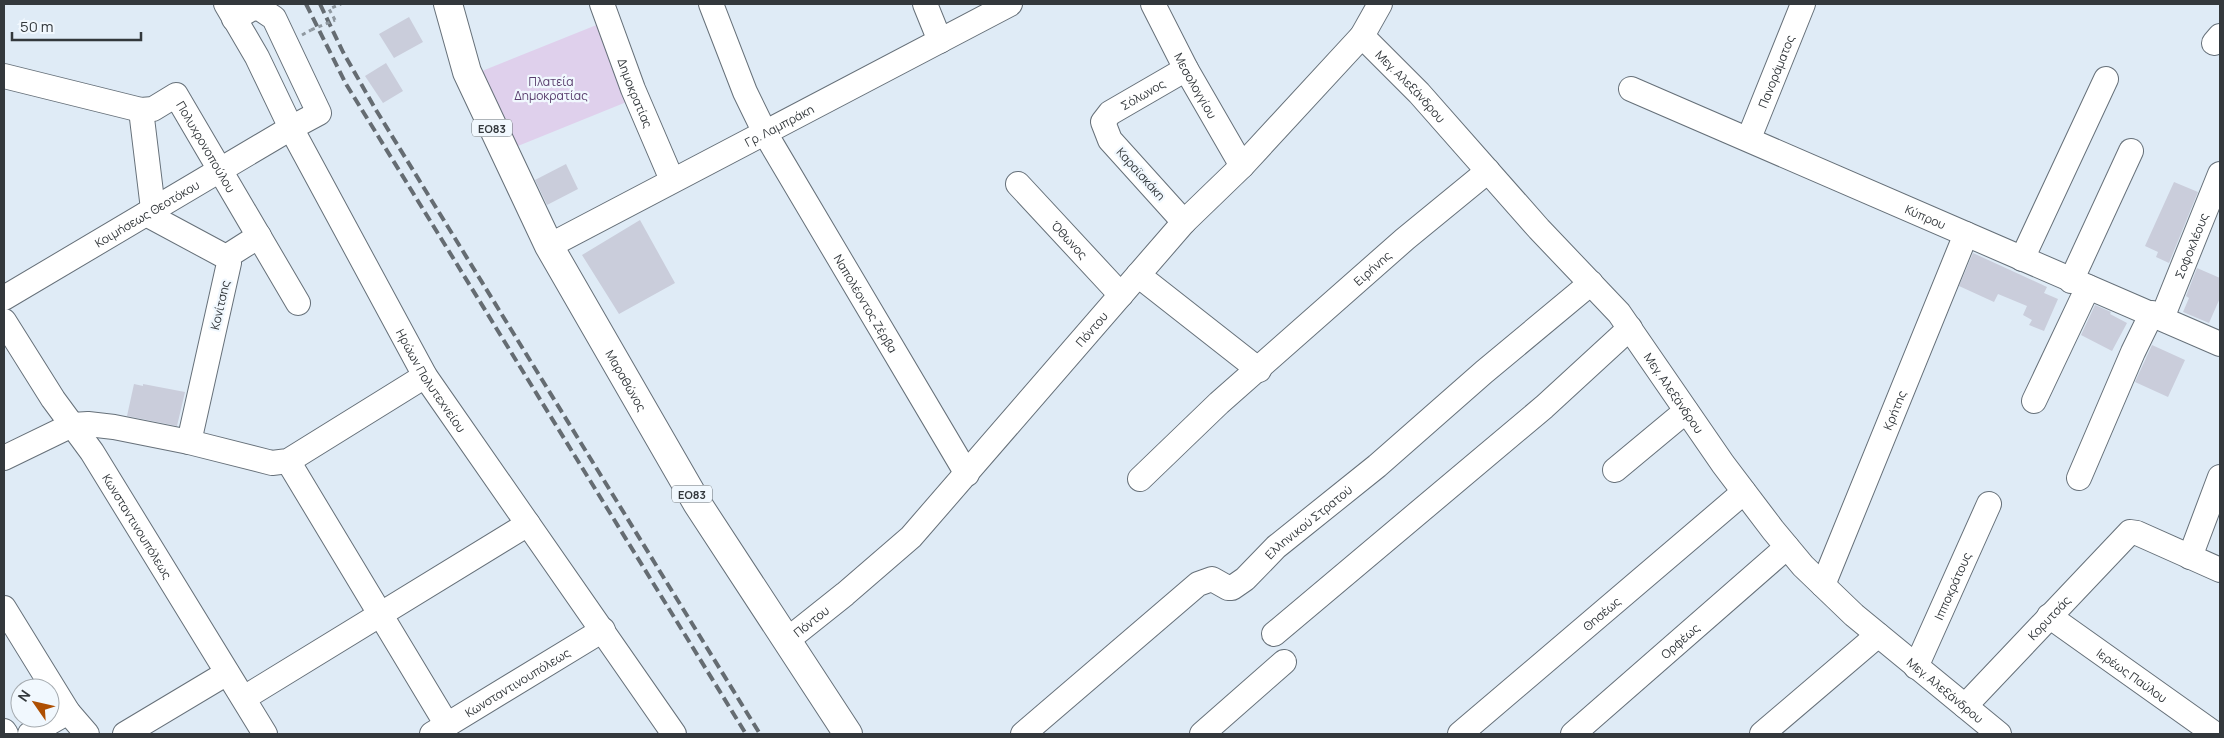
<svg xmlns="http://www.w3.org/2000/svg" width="2224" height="738" font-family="Manrope,sans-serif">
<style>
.green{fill:#dfd0ec}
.building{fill:#cacddb}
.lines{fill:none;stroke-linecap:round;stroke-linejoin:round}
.minor-casing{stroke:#667079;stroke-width:26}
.major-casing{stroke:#667079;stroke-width:30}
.path{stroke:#8f98a0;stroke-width:3;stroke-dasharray:4 4;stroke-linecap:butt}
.minor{stroke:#fff;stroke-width:24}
.major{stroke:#fff;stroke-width:28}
.rail{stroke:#656c72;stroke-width:4;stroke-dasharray:10 5;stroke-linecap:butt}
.path-bridge{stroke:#8f98a0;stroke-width:3;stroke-dasharray:4 4;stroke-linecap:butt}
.labels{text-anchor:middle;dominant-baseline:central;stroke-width:4.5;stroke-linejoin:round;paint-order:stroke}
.shield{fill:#f1f8fe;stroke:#6c7276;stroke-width:1}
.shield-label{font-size:11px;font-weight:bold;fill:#33383c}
.street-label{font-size:12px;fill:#33383c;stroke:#f1f8fe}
.park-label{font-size:12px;fill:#583d6c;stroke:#f1f8fe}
</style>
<rect width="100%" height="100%" fill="#dfebf6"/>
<path class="green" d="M599,24L629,101L513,148L482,71Z"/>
<path class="building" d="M409,17L423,42L394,58L379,34Z
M386,63L403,91L383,103L365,76Z
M566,164L578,189L547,205L535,180Z
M2174,182L2198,192L2169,263L2156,257L2158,252L2145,246Z
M640,220L675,283L619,314L582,255Z
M1973,253L2047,287L2044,293L2058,299L2044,331L2029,325L2032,320L2023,315L2027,306L1998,294L1994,302L1959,286Z
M2197,268L2220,278V298L2209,323L2183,312L2189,298L2186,296Z
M2095,305L2111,312L2110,314L2127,323L2112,351L2081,335Z
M2152,345L2185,360L2168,397L2135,382Z
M134,384L143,386V384L185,392L177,426L127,416Z"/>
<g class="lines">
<g class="minor-casing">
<g id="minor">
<path id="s1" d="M226,4L257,57L291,128L425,376L674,734"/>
<path id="s2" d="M602,4L633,89L672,180"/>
<path id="s3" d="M711,4L745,92L765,133L967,474"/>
<path d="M925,4L940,41"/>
<path id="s4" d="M1153,4L1186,69L1242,166"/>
<path id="s5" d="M1362,36L1419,93L1539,229L1619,313L1723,464L1773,530L1803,566L1854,615L1999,734"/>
<path d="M2214,43L2220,36"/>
<path id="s6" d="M4,76L141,110L153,109L176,95L298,303"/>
<path id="s7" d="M1631,89L2220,344"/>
<path d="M141,110L153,209"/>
<path id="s8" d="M1749,138L1803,4"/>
<path id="s9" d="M1018,184L1121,295"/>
<path d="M146,214L226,257L229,263L189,442"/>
<path id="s10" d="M1184,222L1110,140L1103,122L1110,113L1186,69"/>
<path id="s11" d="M549,246L1010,4"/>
<path d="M226,257L259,236"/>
<path d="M2022,259L2106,79"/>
<path d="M1138,275L1259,370"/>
<path d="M2071,281L2131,151"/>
<path id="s12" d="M4,298L291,128L319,113L274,18L259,8L251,9L234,19"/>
<path id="s13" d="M2162,318L2220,174"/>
<path id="s14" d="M4,321L53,399L92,452L265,734"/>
<path d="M2034,401L2088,287"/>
<path d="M4,458L72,425L88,424L114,427L189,442L272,463L288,461L425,376"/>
<path d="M288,461L447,725"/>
<path d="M1615,470L1686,411"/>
<path d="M2079,478L2133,352L2152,313"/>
<path id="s15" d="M1140,479L1219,403L1405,239L1488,171"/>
<path d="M2190,557L2220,477"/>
<path id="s16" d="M1823,585L1966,234"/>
<path d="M4,608L68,712L87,734"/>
<path id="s17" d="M2049,616L2215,734"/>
<path d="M1274,634L1544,407L1630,328"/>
<path id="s18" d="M786,641L845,594L911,537L1184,222L1242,166L1362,36L1380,4"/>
<path id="s19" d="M1916,667L1989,504"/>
<path d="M244,698L528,524"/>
<path id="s20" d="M1965,706L2130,532L2137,533L2220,570"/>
<path d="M4,731L6,734"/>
<path d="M30,734L68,712"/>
<path d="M125,734L227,673"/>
<path id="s21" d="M432,734L603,630"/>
<path id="s22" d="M1023,734L1198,584L1212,579L1228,588H1232L1245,579L1276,547L1377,466L1484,372L1591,283"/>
<path d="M1202,734L1284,662"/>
<path id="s23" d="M1460,734L1744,492"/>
<path id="s24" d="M1573,734L1787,547"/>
<path d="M1762,734L1878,635"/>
</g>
</g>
<g class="major-casing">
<g id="major">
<path id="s25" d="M448,4L467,72L549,246L697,503L848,734"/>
</g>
</g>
<path class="path" d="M335,20L329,9L341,4
M302,35L311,30"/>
<use href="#minor" class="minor"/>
<use href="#major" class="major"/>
<path class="rail" d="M306,4L346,84L746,734
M320,4L343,52L376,110L760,734"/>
<path class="path-bridge" d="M311,30L335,20"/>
</g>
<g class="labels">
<g class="shield">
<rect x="472" y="119.5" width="40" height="17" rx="4"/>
<rect x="672" y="485.5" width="40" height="17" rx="4"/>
</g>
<g class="shield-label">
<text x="492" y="128">ΕΟ83</text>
<text x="692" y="494">ΕΟ83</text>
</g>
<g class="street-label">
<text stroke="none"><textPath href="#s8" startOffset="72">Πανοράματος</textPath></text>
<text stroke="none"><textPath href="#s4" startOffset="92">Μεσολογγίου</textPath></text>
<text stroke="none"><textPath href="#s5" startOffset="70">Μεγ. Αλεξάνδρου</textPath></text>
<text stroke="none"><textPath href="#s2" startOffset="95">Δημοκρατίας</textPath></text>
<text stroke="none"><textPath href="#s10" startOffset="179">Σόλωνος</textPath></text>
<text stroke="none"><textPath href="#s11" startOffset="260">Γρ. Λαμπράκη</textPath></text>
<text stroke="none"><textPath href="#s6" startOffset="240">Πολυχρονοπούλου</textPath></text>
<text transform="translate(1141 174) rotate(48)">Καραϊσκάκη</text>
<text stroke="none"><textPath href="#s12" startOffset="166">Κοιμήσεως Θεοτόκου</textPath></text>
<text stroke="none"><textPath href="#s7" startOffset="321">Κύπρου</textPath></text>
<text stroke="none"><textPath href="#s9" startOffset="76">Όθωνος</textPath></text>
<text stroke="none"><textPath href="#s13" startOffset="78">Σοφοκλέους</textPath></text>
<text stroke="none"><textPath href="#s15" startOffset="314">Ειρήνης</textPath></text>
<text stroke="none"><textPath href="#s3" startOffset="338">Ναπολέοντος Ζέρβα</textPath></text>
<text transform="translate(220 305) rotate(-77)">Κονίτσης</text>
<text stroke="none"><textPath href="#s18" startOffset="438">Πόντου</textPath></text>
<text stroke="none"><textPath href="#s1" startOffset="429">Ηρώων Πολυτεχνείου</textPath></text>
<text stroke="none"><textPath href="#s25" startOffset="418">Μαραθώνος</textPath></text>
<text stroke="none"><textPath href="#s5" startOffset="475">Μεγ. Αλεξάνδρου</textPath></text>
<text stroke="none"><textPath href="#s16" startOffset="189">Κρήτης</textPath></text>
<text stroke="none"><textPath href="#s22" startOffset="369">Ελληνικού Στρατού</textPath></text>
<text stroke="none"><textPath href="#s14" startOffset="245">Κωνσταντινουπόλεως</textPath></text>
<text stroke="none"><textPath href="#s19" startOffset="89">Ιπποκράτους</textPath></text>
<text stroke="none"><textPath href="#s23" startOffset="186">Θησέως</textPath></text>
<text stroke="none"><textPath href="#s20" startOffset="122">Κορυτσάς</textPath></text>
<text stroke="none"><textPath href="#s18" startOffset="32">Πόντου</textPath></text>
<text stroke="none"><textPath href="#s24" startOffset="142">Ορφέως</textPath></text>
<text stroke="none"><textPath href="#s17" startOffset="102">Ιερέως Παύλου</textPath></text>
<text stroke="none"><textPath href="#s21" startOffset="100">Κωνσταντινουπόλεως</textPath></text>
<text stroke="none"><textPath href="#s5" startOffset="880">Μεγ. Αλεξάνδρου</textPath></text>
</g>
<g class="park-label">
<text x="551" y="81">Πλατεία<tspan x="551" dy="14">Δημοκρατίας</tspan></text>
</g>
</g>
<rect width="2224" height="738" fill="none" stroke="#33383c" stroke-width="10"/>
<g transform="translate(35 703) rotate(304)"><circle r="24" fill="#f1f8fe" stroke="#a5abb0"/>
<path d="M0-4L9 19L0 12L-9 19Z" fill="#ae4f02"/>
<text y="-8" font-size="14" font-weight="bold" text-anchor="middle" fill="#33383c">N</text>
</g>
<path d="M12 32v8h129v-8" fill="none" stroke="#33383c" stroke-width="2.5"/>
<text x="20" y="32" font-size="15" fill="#33383c" stroke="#f1f8fe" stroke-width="4" paint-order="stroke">50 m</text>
</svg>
